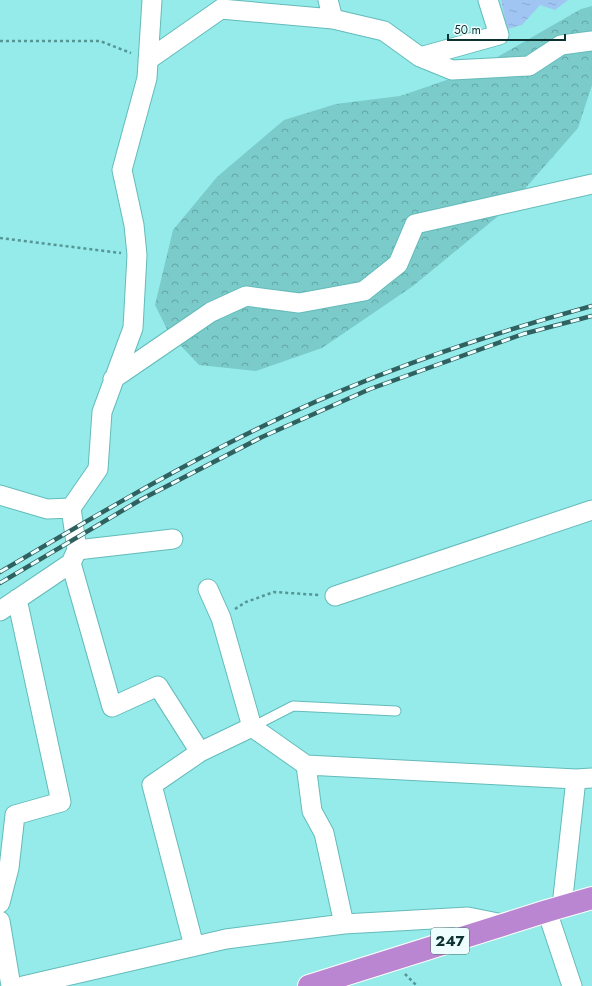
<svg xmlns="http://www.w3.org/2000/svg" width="592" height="986" font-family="Jost,sans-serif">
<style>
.forest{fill:url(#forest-crowns)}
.water{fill:url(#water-ripples)}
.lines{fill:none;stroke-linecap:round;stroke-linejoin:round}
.service-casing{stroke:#64bbba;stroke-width:11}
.minor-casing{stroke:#64bbba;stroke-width:21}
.trunk-casing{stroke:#fff;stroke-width:24}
.path{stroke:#559695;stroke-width:2.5;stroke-dasharray:3 3;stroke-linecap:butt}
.service{stroke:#fff;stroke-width:9}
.minor{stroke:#fff;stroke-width:19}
.trunk{stroke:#ba86d2;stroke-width:22}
.rail-casing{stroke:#2e6160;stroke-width:4.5}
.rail{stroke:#eefefe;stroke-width:3;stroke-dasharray:9;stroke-linecap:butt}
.labels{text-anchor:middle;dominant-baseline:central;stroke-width:4;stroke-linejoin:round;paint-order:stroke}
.shield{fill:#eefefe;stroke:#4f6f6e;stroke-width:1}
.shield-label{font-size:15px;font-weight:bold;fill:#0b3231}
</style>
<defs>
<pattern id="forest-crowns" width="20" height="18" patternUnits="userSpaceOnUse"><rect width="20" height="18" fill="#7acbc9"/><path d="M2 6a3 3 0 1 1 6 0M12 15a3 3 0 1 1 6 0" fill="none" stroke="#62a5a4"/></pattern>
<pattern id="water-ripples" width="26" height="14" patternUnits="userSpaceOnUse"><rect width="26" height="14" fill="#a0c5f3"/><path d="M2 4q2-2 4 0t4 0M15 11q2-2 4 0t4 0" fill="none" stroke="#88aad1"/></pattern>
</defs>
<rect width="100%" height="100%" fill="#94ebea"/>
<path class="forest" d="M592,6V85L578,128L508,208L413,286L322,348L256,371L199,365L169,333L155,305L173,230L217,177L284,120L336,104L400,96L473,71L581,9Z"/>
<path class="water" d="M501,0H568L555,10L540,5L522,25L507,29Z"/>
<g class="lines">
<g class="service-casing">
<path id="service" d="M252,727L293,706L396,711"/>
</g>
<g class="minor-casing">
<path id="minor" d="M152,0L147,78L122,170L134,225L137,255L133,328L102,412L98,469L71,508L77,550L71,563L112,707L158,686L200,752
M328,0L333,19
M420,57L499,35L488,0
M148,60L221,9L333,19L384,31L420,57L452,70L529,66L561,45L592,41
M113,379L211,312L246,296L299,303L364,291L398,264L415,224L592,184
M0,495L47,509L71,508
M77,550L173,539
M208,589L221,618L252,727L306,765L312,811L324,833L344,924
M335,596L592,510
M0,611L71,563
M306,765L576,779L592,778
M0,903L9,868L15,815L61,802L17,599
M562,906L576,779
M547,911L572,986
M0,921L11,986
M194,946L152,785L200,752L252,727
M23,986L226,939L344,924L468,917L503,924"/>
</g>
<g class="trunk-casing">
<path id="trunk" d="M309,986L547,911L592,898"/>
</g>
<path class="path" d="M0,41H100L131,53
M0,238L121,253
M235,609L246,602L274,592L319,595
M405,974L417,986"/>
<use href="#service" class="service"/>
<use href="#minor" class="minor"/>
<use href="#trunk" class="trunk"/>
<g class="rail-casing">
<path id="rail" d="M0,572C85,522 169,472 257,429C364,376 478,337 592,306
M0,583L142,499L262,437L370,389L523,334L592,316"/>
</g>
<use href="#rail" class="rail"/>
</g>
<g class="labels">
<rect class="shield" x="431" y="928" width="38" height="26" rx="3"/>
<g class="shield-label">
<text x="450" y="941">247</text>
</g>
</g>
<path d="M448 34v6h117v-6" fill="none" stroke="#0b3231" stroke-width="2"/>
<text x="454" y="34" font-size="12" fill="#0b3231" stroke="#eefefe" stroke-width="3" paint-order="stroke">50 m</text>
</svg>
